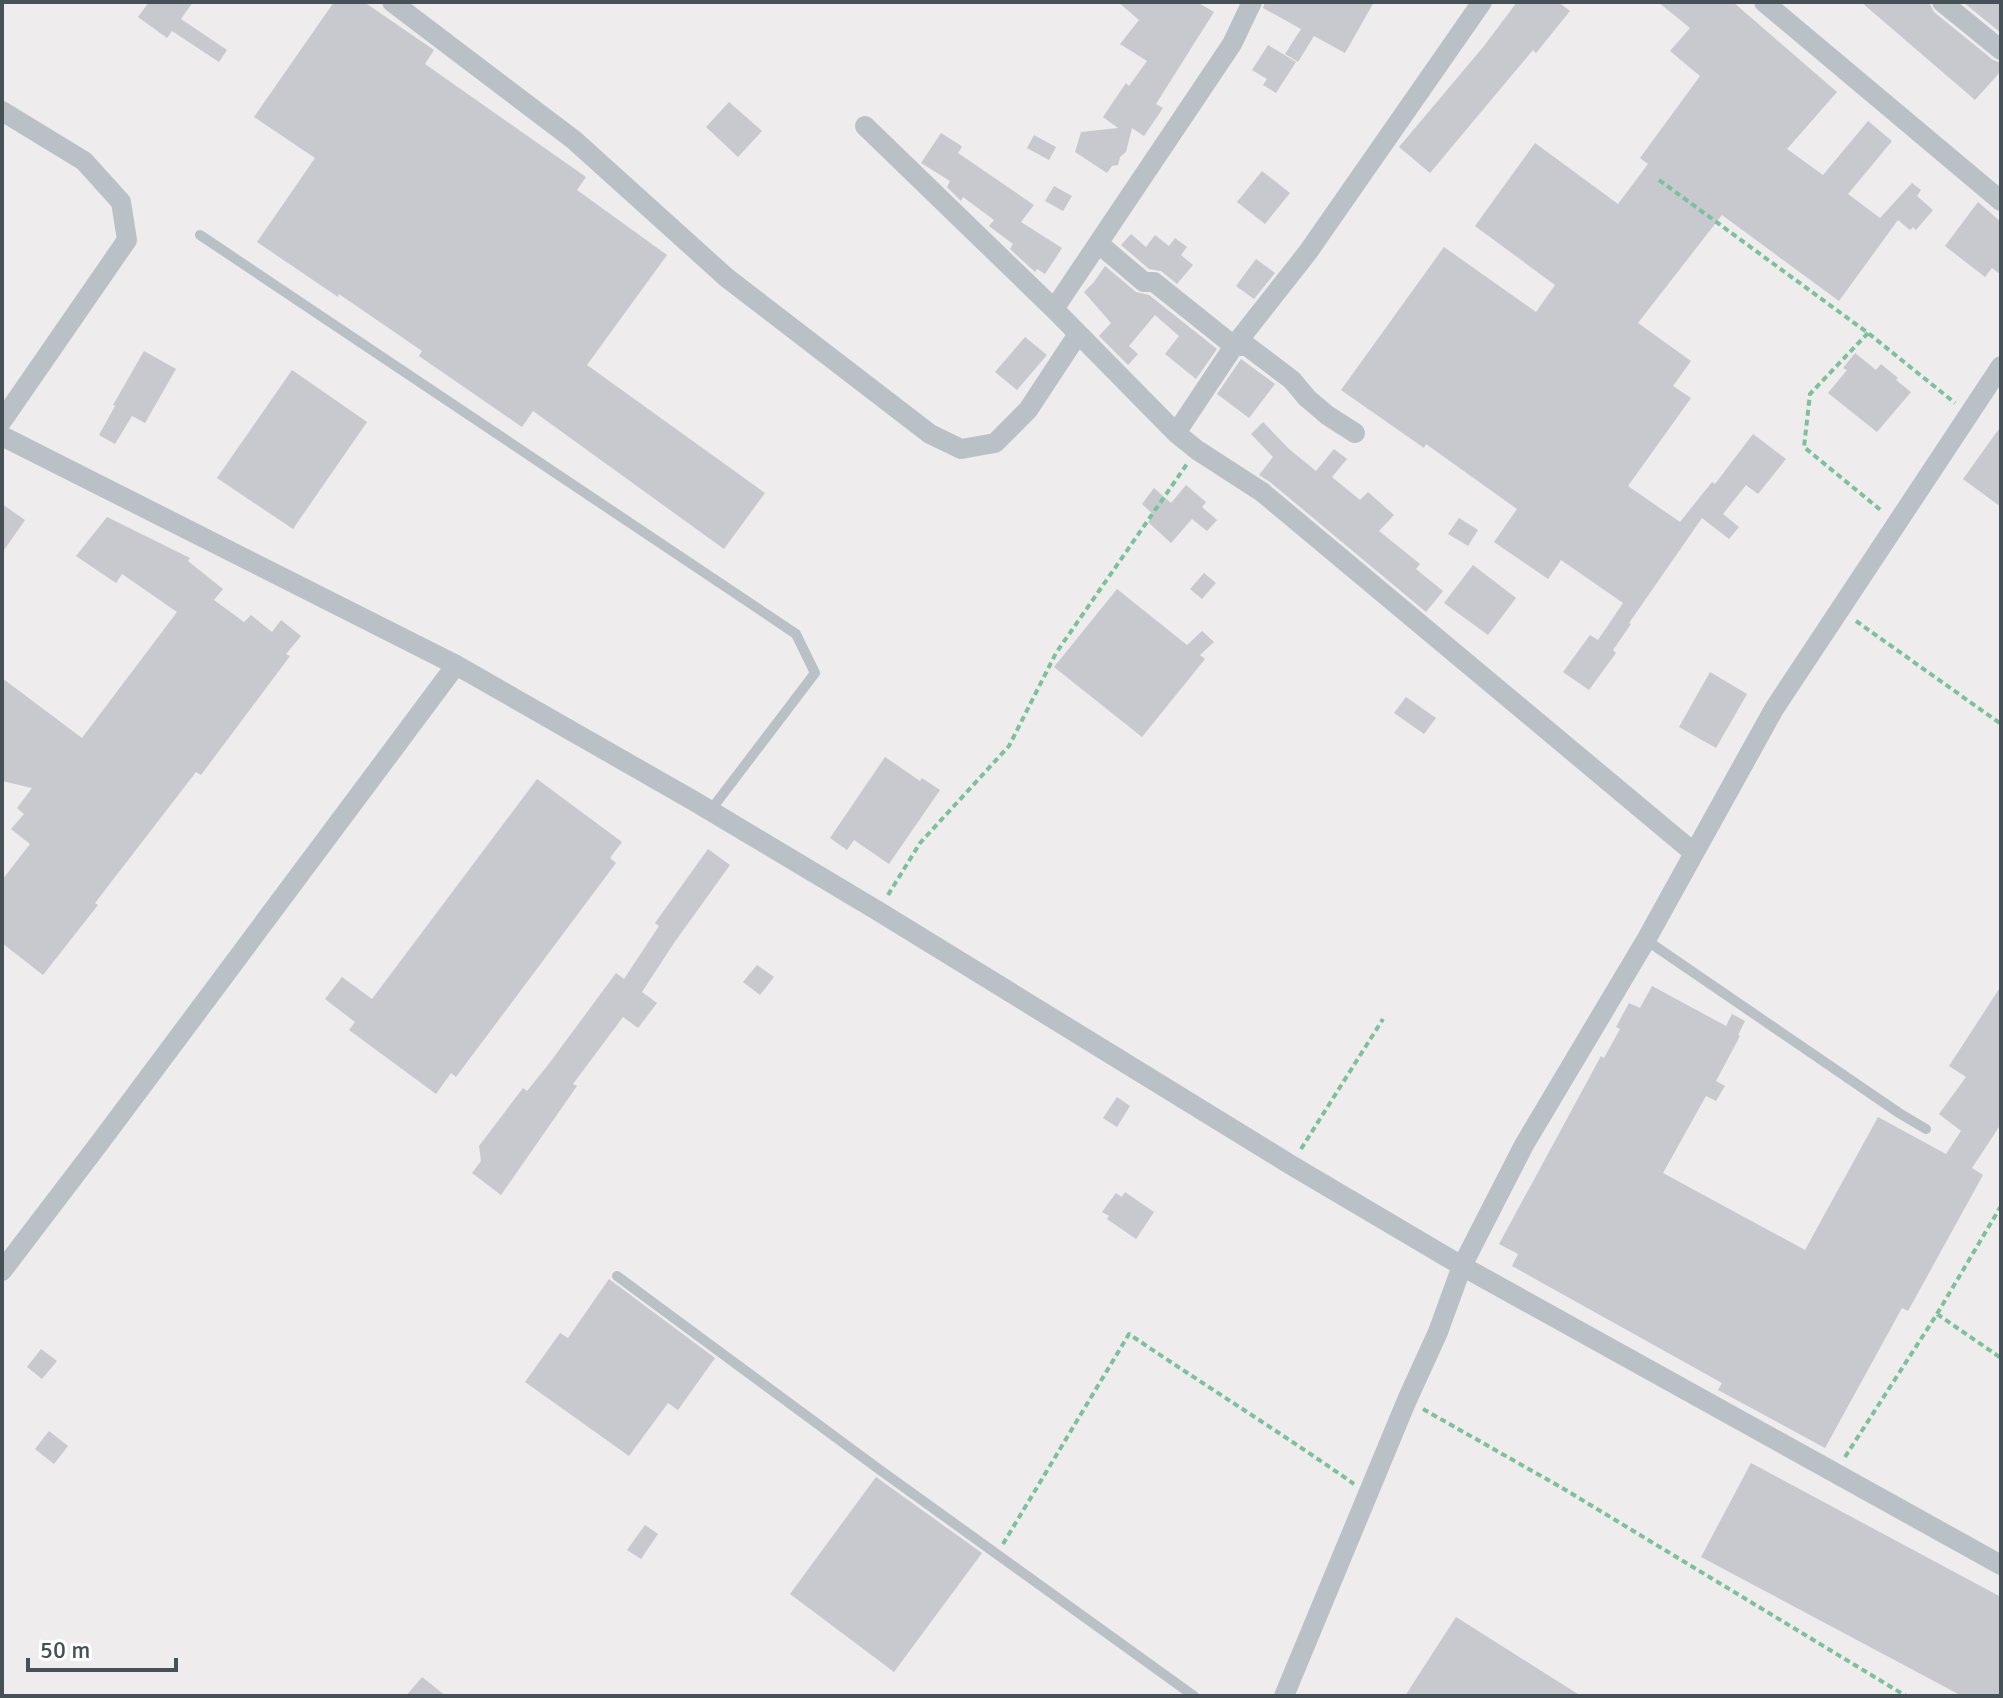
<svg xmlns="http://www.w3.org/2000/svg" width="2003" height="1698" font-family="Signika,sans-serif">
<style>
.building{fill:#c7c9ce}
.lines{fill:none;stroke-linecap:round;stroke-linejoin:round}
.path{stroke:#7bc19a;stroke-width:4;stroke-dasharray:6 4;stroke-linecap:butt}
.lane{stroke:#b9c1c7;stroke-width:10}
.street{stroke:#b9c1c7;stroke-width:20}
</style>
<rect width="100%" height="100%" fill="#eeecec"/>
<path class="building" d="M149,2H193L181,19L227,50L219,62L172,31L167,38L138,17Z
M334,2H364L434,50L425,64L586,177L577,190L667,255L587,365L765,493L724,549L533,411L522,427L419,356L422,351L339,294L338,297L257,242L315,158L254,117Z
M1118,2H1197L1214,12L1156,104L1163,108L1144,136L1132,128L1126,152L1120,157L1118,165L1112,166L1107,173L1075,152L1081,132L1118,128L1103,117L1126,83L1129,86L1147,61L1120,44L1139,20Z
M1265,2H1374L1345,53L1314,36L1298,62L1285,54L1301,29L1263,8Z
M1517,2H1558L1570,11L1536,53L1533,50L1430,173L1399,147L1484,46Z
M1658,2H1733L1837,92L1787,149L1823,175L1868,121L1892,141L1848,194L1880,218L1912,183L1921,190L1917,196L1933,210L1916,230L1913,227L1910,230L1898,220L1839,301L1722,215L1638,323L1691,361L1673,386L1691,398L1628,486L1680,522L1712,482L1715,484L1753,434L1786,459L1758,494L1746,485L1723,514L1739,527L1729,539L1702,518L1629,623L1631,624L1613,650L1616,653L1589,690L1563,672L1590,635L1598,640L1623,603L1561,560L1548,579L1494,542L1517,509L1426,444L1424,448L1341,390L1444,247L1536,312L1555,285L1475,226L1535,143L1618,204L1648,164L1640,158L1700,76L1670,51L1690,28Z
M1861,2H1929L1934,12L1993,60L2001,63V71L1975,100Z
M1963,2H2001V33Z
M1268,45L1296,62L1276,93L1263,85L1267,79L1252,70Z
M729,102L762,131L738,157L706,127Z
M941,133L960,145L962,147L958,153L1034,205L1021,222L1062,248L1045,274L1037,269L1035,272L1010,249L1013,244L989,226L994,220L963,197L961,201L947,187L950,181L921,163Z
M1034,135L1056,147L1049,160L1027,148Z
M1262,171L1290,193L1265,224L1237,202Z
M1054,186L1072,196L1063,211L1045,201Z
M1978,202L2001,222V275L1992,268L1985,277L1945,246Z
M1131,234L1146,247L1155,235L1169,246L1175,238L1187,247L1181,255L1193,265L1177,284L1161,271L1149,269L1121,245Z
M1256,259L1275,273L1254,299L1236,286Z
M1105,266L1136,292L1149,295L1217,349L1196,379L1165,354L1179,336L1155,315L1129,346L1138,354L1128,365L1099,336L1111,323L1084,292L1094,282Z
M1025,337L1047,355L1017,390L995,372Z
M144,351L176,369L145,423L132,416L115,444L99,435L115,406L113,405Z
M1855,353L1876,370L1881,364L1898,378L1896,380L1911,392L1877,432L1828,393L1847,370L1843,368Z
M1241,359L1275,384L1249,418L1217,394Z
M292,370L367,422L293,529L217,478Z
M1263,422L1289,449L1316,471L1334,449L1347,459L1332,477L1360,500L1368,492L1394,515L1379,531L1420,564L1416,569L1443,591L1426,612L1270,482L1259,475L1273,457L1251,434Z
M2001,426V507L1963,479Z
M1186,485L1206,502L1202,507L1217,520L1207,531L1192,519L1171,543L1148,522L1154,515L1142,504L1154,488L1171,503Z
M2,504L25,520L2,553Z
M107,517L190,558L188,561L223,589L214,600L244,622L251,615L272,632L281,620L301,636L286,654L290,656L201,775L196,772L95,903L98,905L43,975L2,943V880L30,844L11,829L24,814L17,808L32,788L2,781V678L82,738L177,612L122,574L116,583L76,556Z
M1459,518L1478,530L1468,546L1448,534Z
M1473,565L1516,598L1488,635L1444,603Z
M1204,573L1216,583L1202,599L1190,589Z
M1117,589L1187,645L1202,631L1214,642L1200,655L1205,659L1142,737L1054,667Z
M1710,672L1747,694L1716,748L1679,727Z
M1406,697L1436,718L1424,734L1394,713Z
M885,757L920,781L922,778L940,790L889,864L854,840L847,850L830,838Z
M537,779L622,842L610,858L616,863L456,1077L451,1073L436,1094L349,1030L355,1022L325,999L342,977L372,999Z
M708,849L730,865L674,943L642,992L657,1003L638,1028L623,1017L573,1084L577,1086L501,1195L472,1173L481,1161L479,1146L523,1088L527,1091L548,1065L616,973L624,979L659,926L655,923Z
M757,965L774,977L760,995L743,982Z
M1652,986L1726,1026L1732,1014L1745,1021L1738,1035L1740,1036L1716,1081L1725,1086L1716,1101L1706,1096L1663,1173L1805,1250L1878,1117L1946,1154L1961,1131L1939,1114L1966,1077L1949,1066L2001,986V1124L1972,1168L1983,1175L1908,1311L1902,1308L1825,1448L1718,1390L1722,1383L1512,1266L1518,1254L1499,1244L1601,1056L1604,1058L1620,1029L1616,1027L1629,1003L1640,1008Z
M1117,1097L1130,1106L1117,1127L1103,1118Z
M1125,1192L1154,1212L1136,1239L1107,1219L1109,1216L1102,1212L1116,1193L1122,1197Z
M609,1279L715,1358L678,1410L668,1403L629,1456L525,1382L560,1333L568,1338Z
M41,1349L57,1361L42,1379L27,1367Z
M49,1431L68,1446L54,1464L35,1449Z
M1751,1463L2001,1597V1696H1962L1701,1557Z
M876,1477L982,1553L894,1672L790,1594Z
M645,1525L658,1534L641,1559L627,1550Z
M1456,1617L1581,1696H1405Z
M422,1677L446,1696H406Z"/>
<g class="lines">
<path class="path" d="M1659,180L1868,333L1955,403
M1868,333L1810,394L1804,447L1883,512
M1856,621L2001,724
M888,895L920,843L1009,746L1056,653L1187,464
M1301,1149L1383,1019
M1937,1314L2001,1358
M1423,1409L1564,1489L1906,1696
M1845,1457L1937,1314L2001,1206
M1003,1544L1129,1334C1204,1385 1280,1432 1354,1484"/>
<path class="lane" d="M200,235L796,634L815,673L710,811
M1646,940L1899,1113L1926,1129
M617,1276L880,1470L1194,1696"/>
<path class="street" d="M392,2L574,140L727,278L930,434L961,449L995,443L1028,410L1078,334
M1252,2L1232,44L1054,309L1176,433L1197,450L1262,492L1693,852
M1764,2L2001,201
M1942,2L2001,50
M2,111L84,161L121,202L127,240L2,421
M865,126L1054,309
M1099,244L1144,282H1154L1234,346H1247L1292,380L1307,398L1327,415L1355,433
M1176,433L1234,346L1308,252L1482,2
M2,436L456,665L694,801L878,911L1291,1165L1462,1266L2001,1565
M2,1271L101,1141L456,665
M1284,1696L1407,1400L1438,1332L1462,1266L1524,1145L1646,940L1774,709L2001,366"/>
</g>
<rect width="2003" height="1698" fill="none" stroke="#465057" stroke-width="8"/>
<path d="M28 1658v12h148v-12" fill="none" stroke="#465057" stroke-width="4"/>
<text x="40" y="1658" font-size="24" fill="#465057" stroke="#ffffff" stroke-width="6" paint-order="stroke">50 m</text>
</svg>
